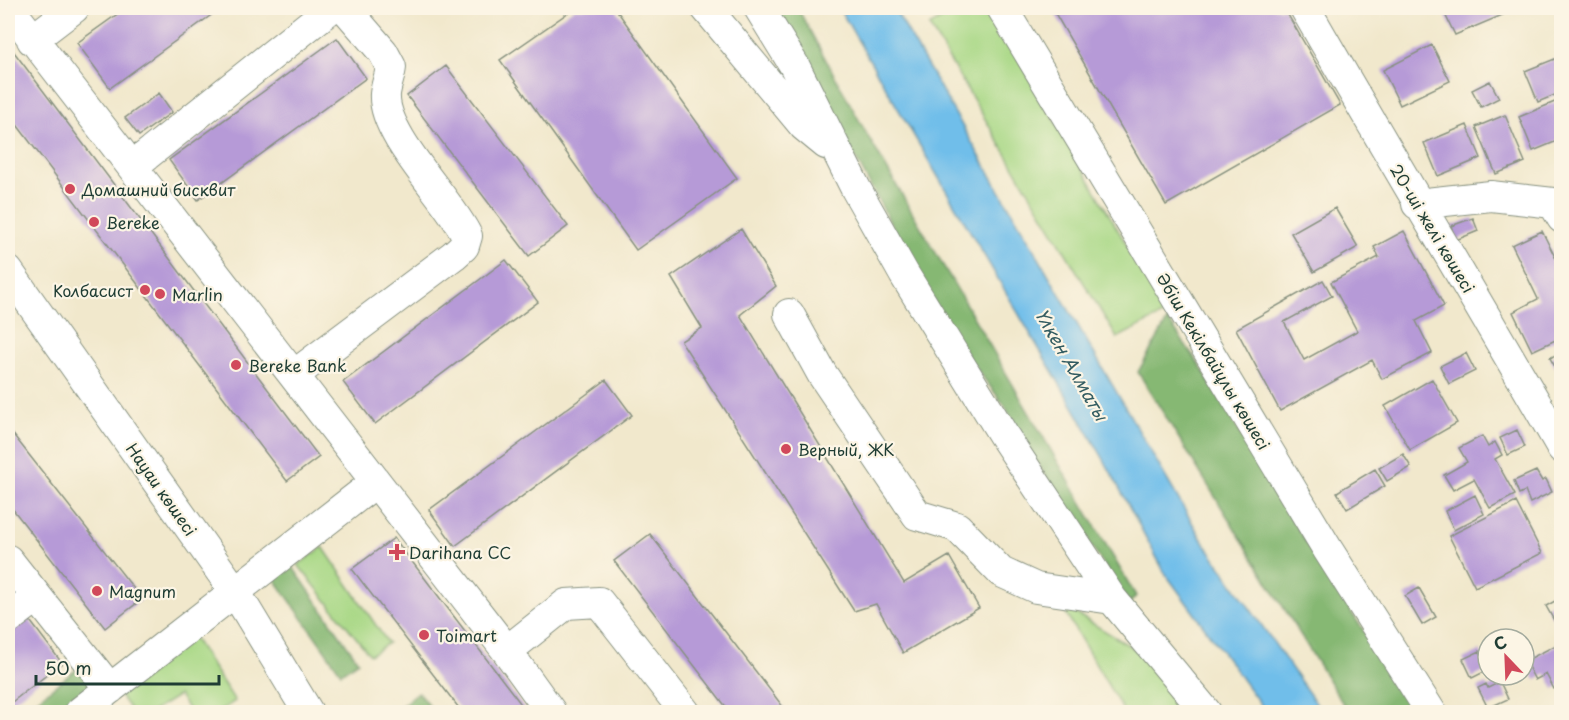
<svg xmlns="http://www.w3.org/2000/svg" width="1569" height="720" font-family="'Playpen Sans',sans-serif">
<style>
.green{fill:#a9d886;stroke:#648a5d;stroke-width:1.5}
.forest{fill:#86b873;stroke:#527a54;stroke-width:1.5}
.water{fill:#70beea;stroke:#487e8f;stroke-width:1.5}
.building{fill:#b69ad7}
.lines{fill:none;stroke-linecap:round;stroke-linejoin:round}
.minor-casing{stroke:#889280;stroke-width:32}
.minor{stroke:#fff;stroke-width:30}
.poi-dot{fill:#d1495b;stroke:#fcf5e5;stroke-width:2}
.labels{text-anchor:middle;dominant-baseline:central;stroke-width:4.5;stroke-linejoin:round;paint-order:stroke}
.poi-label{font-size:16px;fill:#1f3d34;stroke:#fcf5e5;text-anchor:start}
.street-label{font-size:16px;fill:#1f3d34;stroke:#fcf5e5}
.water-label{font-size:18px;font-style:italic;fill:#335d62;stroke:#fcf5e5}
</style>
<rect width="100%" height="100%" fill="#fcf5e5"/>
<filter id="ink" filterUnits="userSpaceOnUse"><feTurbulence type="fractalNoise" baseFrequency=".0167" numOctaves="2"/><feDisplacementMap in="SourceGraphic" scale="12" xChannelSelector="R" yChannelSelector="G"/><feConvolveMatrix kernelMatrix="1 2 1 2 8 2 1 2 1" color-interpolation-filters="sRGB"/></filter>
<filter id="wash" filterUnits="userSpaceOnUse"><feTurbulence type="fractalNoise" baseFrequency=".008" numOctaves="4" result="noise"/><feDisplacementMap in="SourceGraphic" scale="24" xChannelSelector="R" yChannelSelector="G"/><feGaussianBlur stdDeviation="1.35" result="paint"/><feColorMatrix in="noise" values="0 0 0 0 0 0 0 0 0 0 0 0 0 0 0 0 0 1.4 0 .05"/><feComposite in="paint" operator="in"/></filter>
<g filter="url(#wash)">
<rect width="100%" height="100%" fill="#f1e8cc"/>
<path class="green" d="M960,8H990L1166,313L1117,338L929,26Z
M323,547L388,643L370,655L298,565Z
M1060,604L1140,652L1194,712H1124Z
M191,634L235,701L218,712H190L179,695L152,712H132L114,688Z"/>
<path class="forest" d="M775,8L798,9L870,140L1136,596L1129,604L1027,447L1005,406L966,355L933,302Z
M1168,320L1200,366L1322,569L1378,652L1413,712H1348L1138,372Z
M292,566L358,661L341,673L274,578Z
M77,669L98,689L68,712H21Z
M418,692L434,712H394Z"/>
<path class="water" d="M839,8H894L1201,538L1322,712H1266L1165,573L1102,456Z"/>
<g id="blocks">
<path class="building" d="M126,8H221L110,88L77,43Z
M575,8H615L737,178L636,250L500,60Z
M1052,8H1284L1340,105L1166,205Z
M1442,8H1510L1512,11L1455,35Z
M337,38L366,78L198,200L169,160Z
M8,44L319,457L287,481L8,113Z
M1432,45L1450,81L1400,105L1383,70Z
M1562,56V92L1538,102L1525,71Z
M446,66L568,226L529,256L407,96Z
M1490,81L1499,98L1481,107L1472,90Z
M159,93L172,112L139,136L125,118Z
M1562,99V139L1533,151L1519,117Z
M1505,115L1525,162L1496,174L1476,127Z
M1467,125L1481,158L1438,176L1424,143Z
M1335,208L1358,247L1314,272L1291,233Z
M1473,218L1478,231L1456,240L1451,226Z
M741,229L776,286L740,315L904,583L949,556L979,608L903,653L876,604L854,611L681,341L702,328L671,277Z
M1404,231L1444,306L1416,321L1432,353L1382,379L1372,360L1280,411L1236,329L1323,280L1332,296L1284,322L1304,360L1357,331L1331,282L1379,257L1374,247Z
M1542,231L1562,271V337L1532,351L1513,312L1538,299L1512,245Z
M506,260L538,302L375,424L343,382Z
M1562,351V379L1550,358Z
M1466,353L1475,371L1449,384L1440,366Z
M1432,379L1457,423L1410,450L1385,406Z
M606,380L632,415L455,546L429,510Z
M8,428L142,599L105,628L8,503Z
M1517,430L1525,447L1508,455L1500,438Z
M1482,436L1488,447L1495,442L1502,455L1495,459L1515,495L1490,508L1474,479L1453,490L1444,475L1467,462L1459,448Z
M1403,454L1411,467L1387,481L1379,468Z
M1375,469L1385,486L1347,509L1337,492Z
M1536,471L1542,481L1546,479L1552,492L1530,503L1525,491L1519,494L1514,481Z
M1475,495L1484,514L1454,530L1445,511Z
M1516,502L1542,553L1475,587L1449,536Z
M650,534L787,712H730L614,561Z
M394,538L527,712H462L352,569Z
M1419,588L1436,617L1422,625L1405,596Z
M1562,597V621L1556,624L1546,606Z
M28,618L62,663L8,705V634Z
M1562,642V685L1554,689L1546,674L1535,680L1525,661Z
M1480,651L1485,661L1488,660V670L1472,678L1463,659Z
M1500,682L1508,699L1488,708L1478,688L1486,684L1488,688Z"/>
</g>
</g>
<g filter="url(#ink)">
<use href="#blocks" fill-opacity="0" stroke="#889280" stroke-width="1.5"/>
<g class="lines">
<g class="minor-casing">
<path id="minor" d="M9,8L507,651L551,712
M706,8L804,126L826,144
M759,8L794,65L856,189L904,274L1004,436L1112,599L1206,712
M1002,8L1328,550L1431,712
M1305,8C1389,155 1477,300 1562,448
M32,40L74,8
M133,166L331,8
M1417,204L1491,196L1553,203L1562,218
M8,271L236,593L308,712
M789,314L822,374L917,515L957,527L1001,572L1036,588L1112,599
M294,375L454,255L464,246L467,236C449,198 382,135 385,94C386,85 390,76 391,67L383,52L345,8
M8,560L110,689
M8,619L37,597
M507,651L566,604L599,602L685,712
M80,712L376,482"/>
</g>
<use href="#minor" class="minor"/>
</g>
</g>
<g class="poi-dot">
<circle cx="70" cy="189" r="6"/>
<circle cx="94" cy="222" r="6"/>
<circle cx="145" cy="290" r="6"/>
<circle cx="160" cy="294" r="6"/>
<circle cx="236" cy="365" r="6"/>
<circle cx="786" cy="449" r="6"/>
<path d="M394 543h6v6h6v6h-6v6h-6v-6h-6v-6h6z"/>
<circle cx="97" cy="591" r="6"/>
<circle cx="424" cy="635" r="6"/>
</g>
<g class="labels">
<g class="poi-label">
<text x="82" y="189">Домашний бисквит</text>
<text x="106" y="222">Bereke</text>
<text x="133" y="290" text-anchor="end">Колбасист</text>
<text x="172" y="294">Marlin</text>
<text x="248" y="365">Bereke Bank</text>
<text x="798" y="449">Верный, ЖК</text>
<text x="409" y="552">Darihana CC</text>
<text x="109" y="591">Magnum</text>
<text x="436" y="635">Toimart</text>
</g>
<g class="street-label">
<text transform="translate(1433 228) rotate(59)">20-ші желі көшесі</text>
<text transform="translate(1214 361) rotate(59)">Әбіш Кекілбайұлы көшесі</text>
<text transform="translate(162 489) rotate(55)">Науаи көшесі</text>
</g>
<g class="water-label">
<text transform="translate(1072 364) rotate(60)">Үлкен Алматы</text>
</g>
</g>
<rect width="1569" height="720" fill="none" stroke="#fcf5e5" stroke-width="30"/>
<g transform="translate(1506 657) rotate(337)"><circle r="28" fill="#fcf5e5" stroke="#a4ab9e" stroke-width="1.5"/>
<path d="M0-4.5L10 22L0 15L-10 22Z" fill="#d1495b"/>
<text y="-9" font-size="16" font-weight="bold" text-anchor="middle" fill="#1f3d34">С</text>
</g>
<path d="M36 675v9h183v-9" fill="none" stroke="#1f3d34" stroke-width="3"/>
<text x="45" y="675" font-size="18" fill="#1f3d34" stroke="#fcf5e5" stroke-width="4.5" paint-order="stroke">50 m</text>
</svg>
